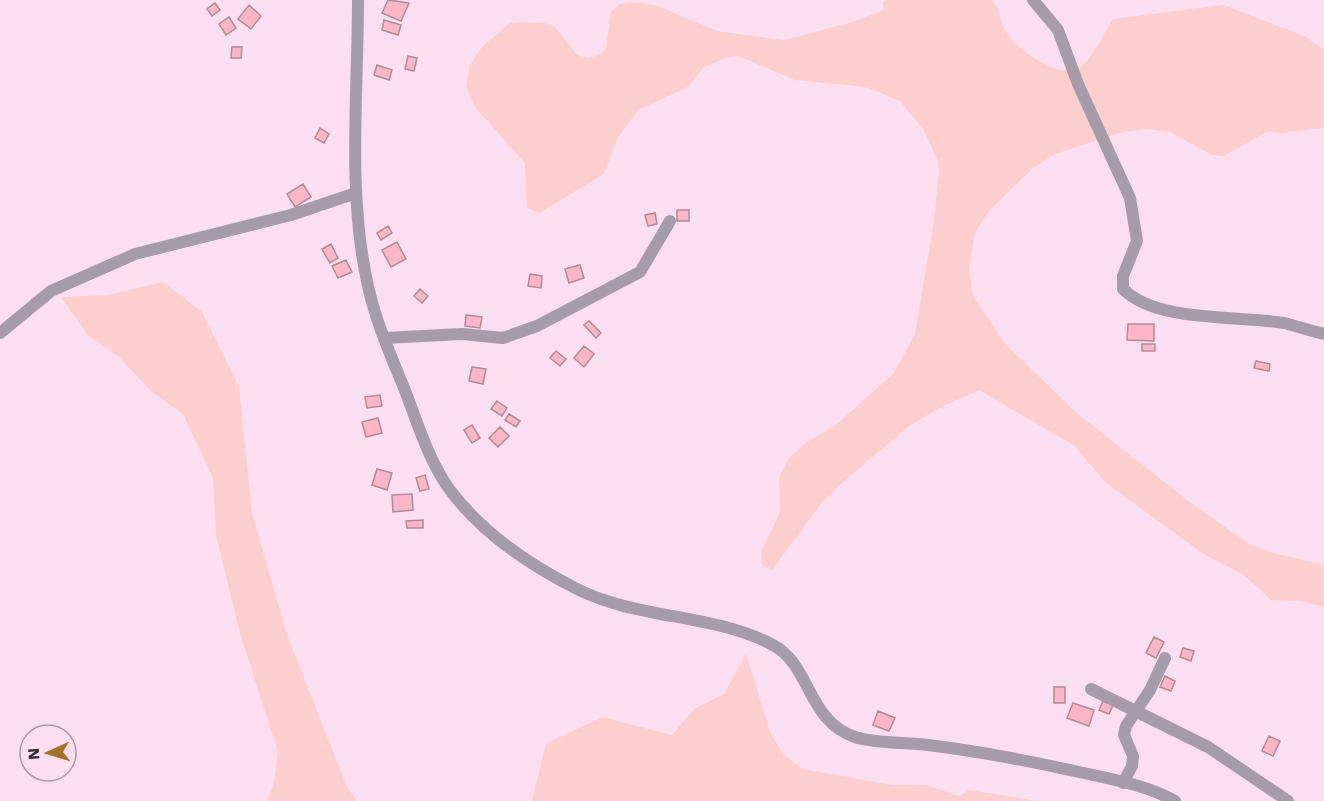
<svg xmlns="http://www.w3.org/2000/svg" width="1324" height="801" font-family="'Work Sans',sans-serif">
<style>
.green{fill:#fccecd}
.building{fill:#fbb6ca;stroke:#b08a95;stroke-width:1.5}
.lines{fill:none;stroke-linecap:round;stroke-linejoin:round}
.minor{stroke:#a69ba8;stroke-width:12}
</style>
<rect width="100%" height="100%" fill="#fbdff0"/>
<path class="green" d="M887,0H992C1001,10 1000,23 1007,34C1018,50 1062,83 1082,66C1093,56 1105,32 1113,19L1224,5L1306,37L1324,50V128L1280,133L1268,131L1224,156L1212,155L1170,132L1147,129L1123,132L1055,154L1033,168L989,211L975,232L969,270L973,296L1006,345L1077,413L1187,500L1249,544L1273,553L1324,565V607L1300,601L1271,600L1244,575L1202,553L1105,482L1075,446L979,390L943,406L909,426L850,476L823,501L772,570L762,564L761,553L780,512L779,478L789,458L807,442L836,425L894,373L915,334L933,228L939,172L938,160L923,129L900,101L866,87L795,80L738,56L727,58L704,67L688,87L638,110L617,139L604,174L539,213L527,208L525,163L475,107L466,86L470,65L483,46L510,23L521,22L544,23L555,27L577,55L588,58L599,55L606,48L611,12L619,4L631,2L655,5L717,31L783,40L853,22L884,10L883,2Z
M163,282L202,312L239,387L252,513L287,635L347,787L357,801H267L274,783L278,751L241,637L216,535L213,478L183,414L152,392L119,357L88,335L61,297L108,295Z
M746,654L770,732L783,754L803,769L892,785H926L959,796L969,790L1039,801H532L546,744L602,717L672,735L694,709L724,694Z"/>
<path class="building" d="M388,0L409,3L401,21L382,13Z
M215,3L220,10L212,16L207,9Z
M249,5L261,16L251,29L238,19Z
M229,17L236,28L226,35L219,24Z
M384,20L401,25L398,35L382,30Z
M232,47H242L241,58H231Z
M408,56L417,58L414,71L405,69Z
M377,65L392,70L389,80L374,75Z
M320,128L329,134L324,143L315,138Z
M303,184L311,197L295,207L287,194Z
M677,210H689V221H677Z
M655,213L657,224L648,226L645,215Z
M388,226L392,233L381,240L377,233Z
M397,242L406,259L391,267L382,250Z
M331,244L338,258L330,263L322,249Z
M346,260L352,272L338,278L332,266Z
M580,265L584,278L569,283L565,269Z
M530,274L542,276L541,288L528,286Z
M420,289L428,296L422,303L414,296Z
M466,315L482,317L480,328L465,326Z
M589,321L601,333L596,338L584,325Z
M1128,324H1154V341L1127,340Z
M1142,344H1155V351H1142Z
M584,346L594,354L584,367L574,358Z
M556,351L566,359L560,366L550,358Z
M1256,361L1270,364L1269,371L1254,368Z
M472,367L486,369L483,384L469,381Z
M380,395L382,406L367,408L365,397Z
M497,401L507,408L502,416L491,409Z
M509,414L520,421L516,427L505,420Z
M378,418L382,433L366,437L362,422Z
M472,425L480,438L472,443L464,430Z
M500,427L509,436L498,447L489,438Z
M377,469L392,473L387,490L372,485Z
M425,475L429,489L420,491L416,478Z
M412,494L413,510L393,512L392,495Z
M423,520V528H407L406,521Z
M1154,637L1164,642L1156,658L1146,653Z
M1183,648L1194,651L1191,661L1180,657Z
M1165,676L1175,681L1171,691L1160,687Z
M1054,687H1065V703H1054Z
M1103,701L1113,705L1109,714L1099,710Z
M1073,703L1094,710L1089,726L1067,718Z
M878,711L895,718L889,731L873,725Z
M1269,736L1280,741L1273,756L1262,751Z"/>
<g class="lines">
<path class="minor" d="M358,0C358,95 347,193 368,286C376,323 392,358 406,393C418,425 430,463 450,490C482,533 528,564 575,588C637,620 713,613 773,645C811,665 807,721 855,737C877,744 905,742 928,745C979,751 1029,761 1079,772C1111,779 1146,785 1175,801
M1033,0L1058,30L1078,84L1130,198L1137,241L1123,276V289C1157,323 1238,315 1284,323C1297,326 1310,331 1324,334
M0,333L51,291L135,254L291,215L356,193
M384,338L462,334L503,338L537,326L640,272L670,221
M1091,689L1208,747L1288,801
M1123,783L1132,766L1133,756L1124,735L1126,726L1150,690L1165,658"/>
</g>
<g transform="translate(48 753) rotate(266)"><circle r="28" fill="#fbdff0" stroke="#ac96a4" stroke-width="1.5"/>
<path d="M0-4.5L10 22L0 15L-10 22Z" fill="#a37327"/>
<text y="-9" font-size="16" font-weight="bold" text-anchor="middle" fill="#362931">N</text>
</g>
</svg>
